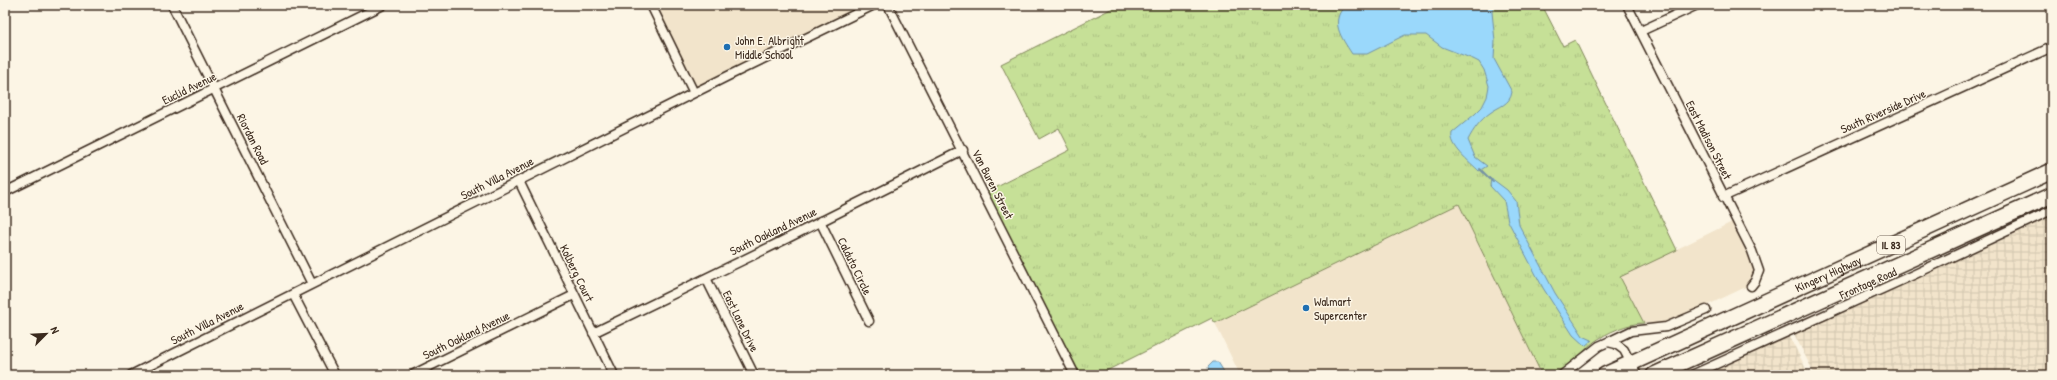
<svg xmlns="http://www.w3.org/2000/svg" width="2057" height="380" font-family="'Patrick Hand',sans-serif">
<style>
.built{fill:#f2e4cb}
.industrial{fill:url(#industrial-grid)}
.grass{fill:url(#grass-tufts);stroke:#80855a}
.water{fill:#9ad8fb;stroke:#7492a3}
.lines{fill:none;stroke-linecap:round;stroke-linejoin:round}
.stream{stroke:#7492a3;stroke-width:2}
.street-casing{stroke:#3b2a1e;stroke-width:11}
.highway-casing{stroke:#3b2a1e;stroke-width:18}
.street{stroke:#fcf5e5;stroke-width:8}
.highway{stroke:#fcf5e5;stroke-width:15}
.poi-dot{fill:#1f6fb2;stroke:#fcf5e5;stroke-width:1.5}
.labels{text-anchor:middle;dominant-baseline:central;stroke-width:3;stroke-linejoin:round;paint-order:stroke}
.shield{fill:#fcf5e5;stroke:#75675a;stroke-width:1}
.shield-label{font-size:11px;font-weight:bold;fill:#3b2a1e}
.poi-label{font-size:12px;fill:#3b2a1e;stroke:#fcf5e5;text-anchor:start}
.street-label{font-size:12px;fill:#3b2a1e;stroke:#fcf5e5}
</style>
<defs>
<pattern id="industrial-grid" width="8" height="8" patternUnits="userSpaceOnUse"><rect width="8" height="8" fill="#f2e4cb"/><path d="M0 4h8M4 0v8" fill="none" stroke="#d0c4ae"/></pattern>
<pattern id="grass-tufts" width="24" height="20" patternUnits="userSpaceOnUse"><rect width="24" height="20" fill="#c6e097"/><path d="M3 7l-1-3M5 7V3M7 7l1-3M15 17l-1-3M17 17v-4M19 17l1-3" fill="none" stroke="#abc082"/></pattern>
</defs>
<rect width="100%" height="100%" fill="#fcf5e5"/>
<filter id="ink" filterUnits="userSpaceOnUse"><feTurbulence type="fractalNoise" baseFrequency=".025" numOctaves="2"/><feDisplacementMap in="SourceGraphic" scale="8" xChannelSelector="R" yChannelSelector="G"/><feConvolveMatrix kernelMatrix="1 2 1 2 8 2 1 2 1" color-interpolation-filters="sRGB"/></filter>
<g filter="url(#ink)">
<path class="built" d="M654,5H867L694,89Z
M1459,204L1542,375H1240L1215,323Z
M1732,222L1754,267V275L1748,286L1674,321L1657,324L1644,323L1620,277Z"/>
<path class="industrial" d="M2052,216V375H1815L1794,334Z
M1789,335L1809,375H1697Z"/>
<path class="grass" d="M1119,5H1542L1563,46L1575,40L1677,250L1620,277L1644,323C1628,323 1606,333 1594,342C1578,355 1564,375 1542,375L1459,204L1215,323L1212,318L1098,375H1079L987,192L1070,150L1059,128L1039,139L1001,64Z"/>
<path class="water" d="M1346,5H1442L1444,8H1449L1452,5H1494L1492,12L1495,41L1494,59L1512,92C1510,105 1499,106 1490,113C1481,119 1473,130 1468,140L1475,157L1487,166L1479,171C1470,162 1449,146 1452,133L1475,114L1482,107L1487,97L1489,86L1484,70L1479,62L1473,59L1442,47L1426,35H1405L1367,54H1352C1341,37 1329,21 1346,5Z
M1491,178L1507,190L1516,201L1519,225L1555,293L1583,336L1592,340L1585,346L1573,335L1543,288L1508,221L1504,201L1490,186Z
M1213,362H1218L1226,375H1209L1208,367Z"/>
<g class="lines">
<path class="stream" d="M1480,169L1493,182"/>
<g class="street-casing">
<path id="street" d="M172,5L312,284
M651,5L694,93
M888,5L1075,375
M1627,5L1752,251L1759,271L1755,281L1751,286
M1641,31L1697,5
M519,181L614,375
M5,192L383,5
M1723,197L2052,47
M820,221L869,321
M706,278L754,375
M293,294L335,375
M593,333L774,245L963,150
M1608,342L1631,331L1666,327L1706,310
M131,375L728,76L874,5
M412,375L574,295
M1562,375L1599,346L1608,342L1616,344L1624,350L1637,375
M1692,375L1913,275L2052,210"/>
</g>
<g class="highway-casing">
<g id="highway">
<path id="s1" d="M1605,375L2052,171"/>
<path d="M1654,375L2052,195"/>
</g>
</g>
<use href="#street" class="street"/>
<use href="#highway" class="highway"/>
</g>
</g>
<g class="poi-dot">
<circle cx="727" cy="47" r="4"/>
<circle cx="1306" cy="308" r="4"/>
</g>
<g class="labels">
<rect class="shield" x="1877" y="236" width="28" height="18" rx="3"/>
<g class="shield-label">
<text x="1891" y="245">IL 83</text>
</g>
<g class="poi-label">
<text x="735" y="40">John E. Albright<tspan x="735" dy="14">Middle School</tspan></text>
<text x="1314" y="301">Walmart<tspan x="1314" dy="14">Supercenter</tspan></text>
</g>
<g class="street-label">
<text transform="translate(189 88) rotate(-26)">Euclid Avenue</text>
<text transform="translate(1883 111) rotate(-24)">South Riverside Drive</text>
<text transform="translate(253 139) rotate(63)">Riordan Road</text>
<text transform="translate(1709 140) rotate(63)">East Madison Street</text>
<text transform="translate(497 178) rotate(-27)">South Villa Avenue</text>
<text transform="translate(993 184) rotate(63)">Van Buren Street</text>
<text transform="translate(773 231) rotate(-26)">South Oakland Avenue</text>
<text transform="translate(855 266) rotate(64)">Calduto Circle</text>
<text transform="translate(577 273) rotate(64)">Kolberg Court</text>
<text stroke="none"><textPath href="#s1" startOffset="245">Kingery Highway</textPath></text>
<text transform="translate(1868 283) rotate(-24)">Frontage Road</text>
<text transform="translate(741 321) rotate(64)">East Lane Drive</text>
<text transform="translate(207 323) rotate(-27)">South Villa Avenue</text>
<text transform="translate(466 335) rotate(-26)">South Oakland Avenue</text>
</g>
</g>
<rect width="2057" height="380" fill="none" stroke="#fcf5e5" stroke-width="20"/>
<rect x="10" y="10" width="2037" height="360" fill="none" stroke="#3b2a1e" stroke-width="1.5" filter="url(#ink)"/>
<g transform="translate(46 334) rotate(66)" stroke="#fcf5e5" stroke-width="3" paint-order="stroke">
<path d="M0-3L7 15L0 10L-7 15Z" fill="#3b2a1e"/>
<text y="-6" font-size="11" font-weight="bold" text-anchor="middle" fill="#3b2a1e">N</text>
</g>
</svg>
